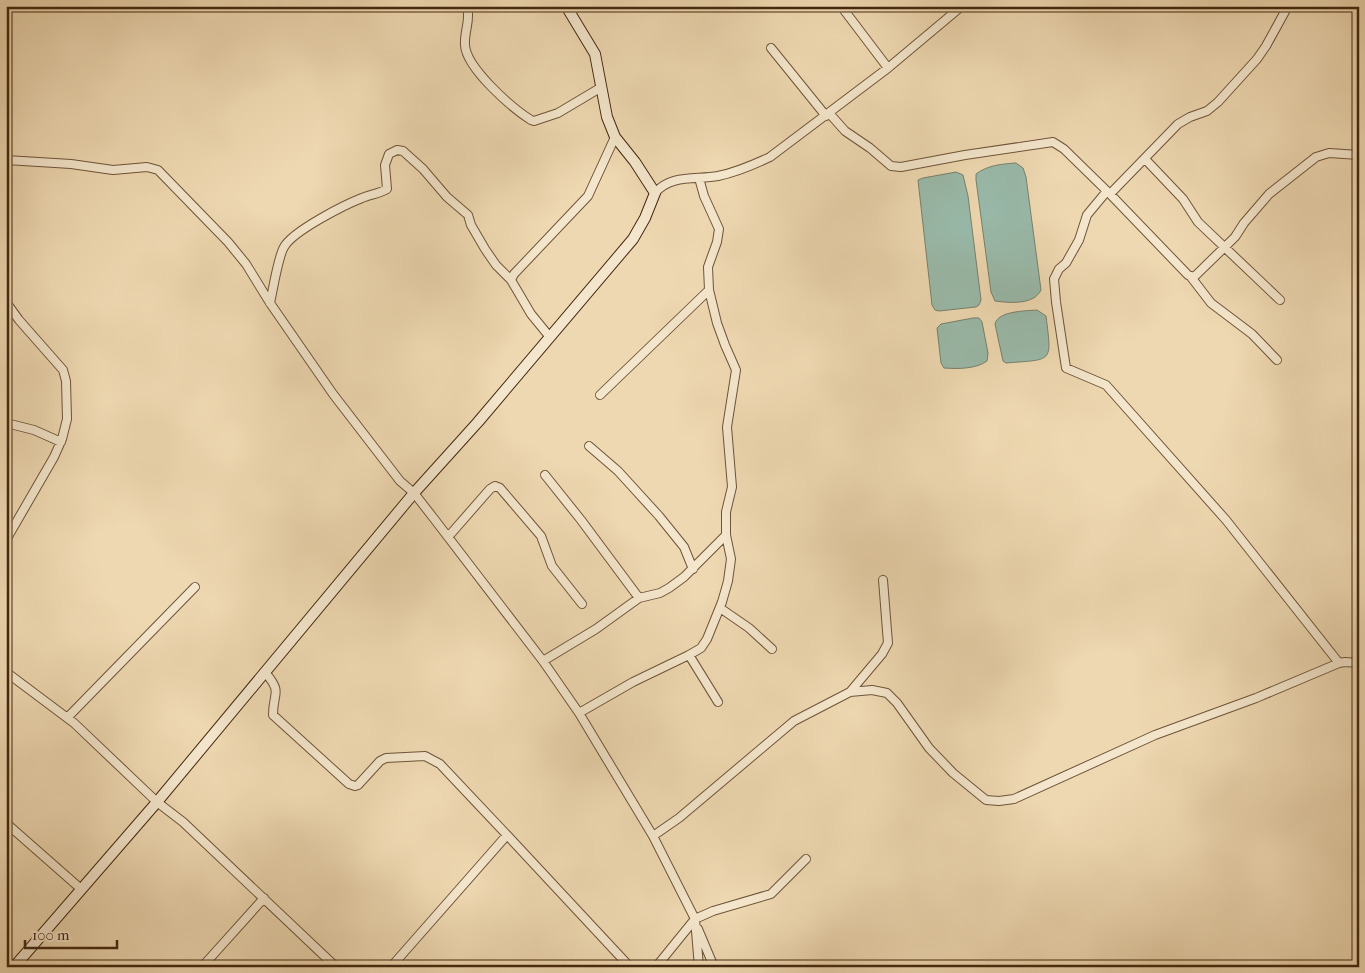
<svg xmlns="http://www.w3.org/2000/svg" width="1365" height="973" font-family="'IM FELL French Canon',serif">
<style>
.water{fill:#99baaa;stroke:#77806c}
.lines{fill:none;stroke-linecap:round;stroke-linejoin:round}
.street-casing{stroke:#6e5438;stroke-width:10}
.secondary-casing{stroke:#43280f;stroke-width:12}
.street{stroke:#f4e6cc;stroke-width:8}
.secondary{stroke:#f4e6cc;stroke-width:10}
</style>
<rect width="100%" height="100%" fill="#eed8b1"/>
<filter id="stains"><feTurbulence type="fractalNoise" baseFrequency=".004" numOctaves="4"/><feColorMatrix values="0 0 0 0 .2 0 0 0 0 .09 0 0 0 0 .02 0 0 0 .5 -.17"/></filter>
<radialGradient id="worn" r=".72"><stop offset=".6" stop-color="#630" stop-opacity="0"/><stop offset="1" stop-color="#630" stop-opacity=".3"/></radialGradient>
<path class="water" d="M1016,163L1023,168L1026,177L1041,290C1034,305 1010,303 995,301L991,292L976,180V174C988,165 1002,164 1016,163Z
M956,172L963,175L968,196L981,300L979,305L976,307L939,311L935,310L932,305L918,180L923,178Z
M1037,310L1046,316C1052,364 1053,359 1006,363L1003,361L995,324C998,311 1025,311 1037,310Z
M973,318H979L982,322L988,353L987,361C976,369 958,369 944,368L941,363L937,328L941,324Z"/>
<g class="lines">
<g class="street-casing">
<path id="street" d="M467,6C471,20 464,31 465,45C466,68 512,108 531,120L534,121L558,113L600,88
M841,6L888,68
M771,48L826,116
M829,113L845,131L870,148L891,166L901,167L965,155L1053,142L1064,149L1110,194L1178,124L1190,117L1207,111L1218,102L1257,59L1266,46L1288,6
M1145,159L1183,199L1198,222L1280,300
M6,160L71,164L113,170L147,167L158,170L228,242L246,264L270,303L333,394L400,481L414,493L435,520L543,661L579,713L653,836L695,919L699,967
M1107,191L1087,215L1079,240L1066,263L1059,269L1054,279L1056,302L1066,368L1106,385L1226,520L1339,663
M655,193C671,174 696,180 718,176C737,172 753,165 770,157L888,68L962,6
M1110,194L1188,275L1194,277L1235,237L1244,223L1269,194L1316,157L1329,153L1359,155
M1191,277L1211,303L1252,334L1277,360
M6,302L19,320L63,370L66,381L67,419L62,439L54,457L6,540
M270,303C273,290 278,257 284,247C293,231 344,205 362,198C371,194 379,194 387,189L385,165L389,154L397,150L403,151L423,169L447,197L468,215L471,225L485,249L496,265L511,280
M549,336L531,314L511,280L514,274L588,196L615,137
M600,395L709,290
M6,423L34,430L61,442
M589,446L618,471L659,516L684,547L693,569
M545,475L581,520L639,598
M448,537L490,489L495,486L500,488L541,536L552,566L582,604
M720,608L749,628L772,649
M689,655L718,702
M543,661L596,629L639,598L660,593L669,588L684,577L726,535
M6,672L74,723L157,802L183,822L336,967
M265,672C283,694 273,691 273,715L349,784L355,786L358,785L380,761L386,758L425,756L440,764L507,835
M850,692L882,654L888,643L883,580
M579,713L633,682L689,655L701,648L707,639L722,602L728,581L731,559L726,535V512L732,487L727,427L736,370L725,345L717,323L709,290L708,267L717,242L719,229L704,196L699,178
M67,718L195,587
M6,823L81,889
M653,836L679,818L794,721L850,692L872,690L887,693L897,703L929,748L953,773L986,800L999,801L1014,799L1155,735L1256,698L1339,663L1345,662L1359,663
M698,929L714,967
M202,967L264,898
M391,967L507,835L630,967
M656,967L695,919L713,911L771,894L806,859"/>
</g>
<g class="secondary-casing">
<path id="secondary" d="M14,967L157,802L414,493L478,422L633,239L645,218L655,193L635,162L615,137L607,117L595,54L566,6"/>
</g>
<use href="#street" class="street"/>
<use href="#secondary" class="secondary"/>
</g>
<rect width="1365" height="973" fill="none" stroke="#eed8b1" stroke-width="25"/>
<rect x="8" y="8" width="1350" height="958" fill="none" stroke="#43280f" stroke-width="2.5"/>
<rect x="12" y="12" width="1340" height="948" fill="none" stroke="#43280f"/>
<path d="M25 940v8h92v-8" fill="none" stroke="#43280f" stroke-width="2.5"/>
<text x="32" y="940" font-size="15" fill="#43280f" stroke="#f4e6cc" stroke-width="4" paint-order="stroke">100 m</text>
<rect width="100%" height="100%" filter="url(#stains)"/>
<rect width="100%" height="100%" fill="url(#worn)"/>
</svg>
